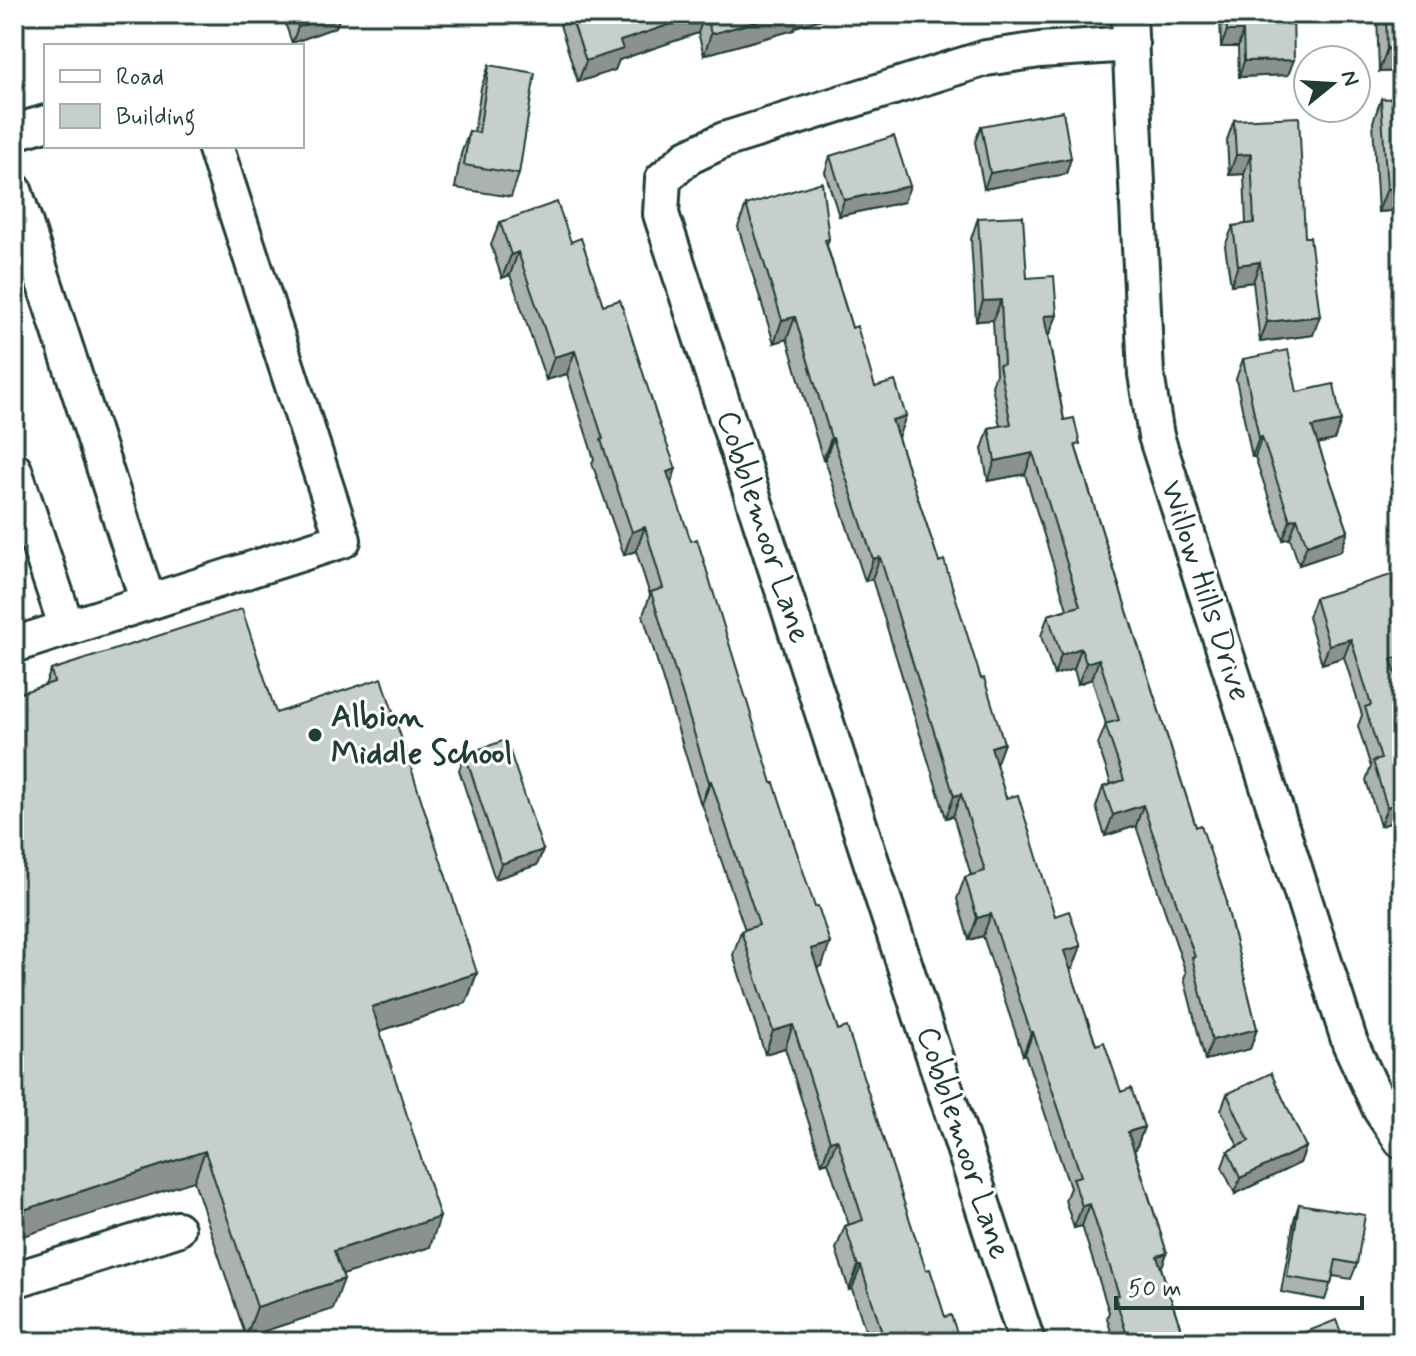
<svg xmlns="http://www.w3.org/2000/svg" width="1416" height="1356" font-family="Mynerve,sans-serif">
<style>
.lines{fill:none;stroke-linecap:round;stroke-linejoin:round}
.minor-casing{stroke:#1f3d34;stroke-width:40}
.minor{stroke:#fff;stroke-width:34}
.wall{fill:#abb2af;stroke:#1f3d34;stroke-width:2}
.shaded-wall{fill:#8b918f;stroke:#1f3d34;stroke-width:2}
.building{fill:#c7cfcc;stroke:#1f3d34;stroke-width:2}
.poi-dot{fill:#1f3d34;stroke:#fff;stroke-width:3}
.labels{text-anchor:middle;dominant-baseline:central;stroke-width:6;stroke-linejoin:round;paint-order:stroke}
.street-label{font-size:32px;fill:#1f3d34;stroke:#fff}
.poi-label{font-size:32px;font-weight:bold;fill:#1f3d34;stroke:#fff;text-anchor:start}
</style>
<rect width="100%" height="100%" fill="#fff"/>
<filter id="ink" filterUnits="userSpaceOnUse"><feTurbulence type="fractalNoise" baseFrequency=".0125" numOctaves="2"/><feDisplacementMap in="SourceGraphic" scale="16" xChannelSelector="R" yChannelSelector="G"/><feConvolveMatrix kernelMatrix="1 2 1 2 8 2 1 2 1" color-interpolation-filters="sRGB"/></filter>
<g filter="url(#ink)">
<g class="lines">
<g class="minor-casing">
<path id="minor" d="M1129,14L1146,374L1156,436L1350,1043L1381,1110L1402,1141
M14,132L46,123
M14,190L148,602
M14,470L67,628
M14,645L343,540L215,146
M14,1280L177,1229
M1027,1342L661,214L663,179L688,157L724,140L986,58L1040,50L1131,44"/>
</g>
<use href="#minor" class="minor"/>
</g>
<path class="wall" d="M282,14H341L336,27L292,43Z
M564,14H838L795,27L794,30L704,55L698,33L619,60L615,70L578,82L560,25Z
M1220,14H1293L1288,75L1239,77L1238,47H1221Z
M1377,14H1402V71L1379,72Z
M489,65L519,174L511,197L455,188L461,154L469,131L474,132L481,88Z
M1381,99L1402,210L1378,212L1373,122Z
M1234,120L1305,237L1313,335L1260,342L1253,282L1231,285L1225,246L1233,226L1246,224L1244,174L1229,175L1227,140Z
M981,126L1071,158L1066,174L984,189L975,142Z
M830,156L904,202L839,216L825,172Z
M746,205L829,239L827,245L852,328L875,387L898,438L939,562L1004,743L996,764L1006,798L1055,916L1073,968L1070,969L1096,1045L1121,1092L1144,1127L1136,1149H1134L1167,1253L1161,1268L1185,1342H1114L1107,1318L1109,1312L1082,1226L1074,1228L1065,1200L1070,1188L1025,1054L1023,1055L983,936L969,940L957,899L965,877L971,875L953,816L946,818L872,579L865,581L825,460H823L787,339L774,343L738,227Z
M978,218L1057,315L1049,335H1048L1064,420L1077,451L1120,589L1196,827L1226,905L1257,1029L1250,1049L1205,1060L1184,978L1186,973L1136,826L1105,836L1096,807L1103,787L1111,784L1098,744L1106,724L1092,679L1078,684L1074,669L1054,675L1041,636L1048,615L1067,609L1025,474L988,481L982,449L989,428L1000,426L992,386L996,374L993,320L976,321L971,239Z
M500,222L571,242L603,305L671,484L822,966L817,968L838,1030L926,1270L945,1317L960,1342H869L852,1289L849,1290L836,1249L845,1226L849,1225L828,1162L822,1164L785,1048L765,1054L733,955L741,931L745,930L702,804L701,805L643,615L650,595L636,551L624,555L592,463L594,459L567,374L546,380L510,275L502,278L491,245Z
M1243,359L1341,421L1334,440L1318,444L1348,531L1341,551L1299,565L1290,538L1283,540L1255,457H1252L1236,379Z
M1315,598L1402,672L1396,674L1402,694V849L1393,822L1380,826L1366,780L1371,767L1358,726L1362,715L1344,657L1322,664L1308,617Z
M51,670L276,713L477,973L466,1003L380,1031L430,1247L342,1275L333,1309L246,1337L194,1181L45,685Z
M465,754L543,850L537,865L495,879L459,770Z
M1402,876V903L1397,889Z
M1227,1094L1306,1147L1300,1163L1235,1194L1222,1167L1228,1151L1238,1146L1221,1110Z
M1299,1204L1357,1264L1351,1279L1333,1276L1325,1300L1281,1292L1294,1220Z"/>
<path class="shaded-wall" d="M335,14H341L336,27L292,43L298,27Z
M701,14H705L698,33L619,60L615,70L578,82L586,61L620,41Z
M784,14H838L795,27L794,30L704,55L711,34Z
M1227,31H1243L1238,47H1221Z
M1402,48V71L1379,72L1387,49Z
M1294,60L1288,75L1239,77L1244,61Z
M1251,154L1244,174L1229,175L1236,155Z
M1071,158L1066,174L984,189L990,173Z
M910,186L904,202L839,216L844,200Z
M1402,188V210L1378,212L1387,189Z
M518,252L510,275L502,278L511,255Z
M1260,262L1253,282L1231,285L1238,265Z
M1001,300L993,320L976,321L983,301Z
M1057,315L1049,335L1036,336L1044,316Z
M1320,316L1313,335L1260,342L1267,322Z
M795,317L787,339L774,343L782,320Z
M575,351L567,374L546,380L554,357Z
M906,416L898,438L892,420Z
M1341,421L1334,440L1305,446L1312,427Z
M1262,437L1255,457H1252L1259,438Z
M831,438H833L825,460H823Z
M1033,453L1025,474L988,481L995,461Z
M676,469L668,492L667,472Z
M1297,518L1290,538L1283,540L1290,520Z
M645,527L636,551L624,555L632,532Z
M1348,531L1341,551L1299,565L1307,545Z
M880,557L872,579L865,581L873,559Z
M1351,639L1344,657L1322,664L1329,645Z
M1081,648L1074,669L1054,675L1061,655Z
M1402,655V672L1384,678L1391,659Z
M1099,659L1092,679L1078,684L1086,663Z
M1004,743L996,765L991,747Z
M711,781L702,804L701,805L709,782Z
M961,794L953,816L946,818L954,796Z
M1399,803L1393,822L1380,826L1387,807Z
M1143,805L1136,826L1105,836L1113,815Z
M543,850L537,865L495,879L501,864Z
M991,914L983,936L969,940L977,918Z
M830,943L822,966L803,972L811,949Z
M1081,946L1073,968L1056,973L1064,951Z
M477,973L466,1003L361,1037L372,1007Z
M793,1025L785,1048L765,1054L773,1031Z
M1257,1029L1250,1049L1205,1060L1212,1040Z
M1033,1032L1025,1054L1023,1055L1031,1033Z
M1144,1127L1136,1149L1120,1154L1128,1132Z
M837,1139L828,1162L822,1164L830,1141Z
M1306,1147L1300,1163L1235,1194L1240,1178Z
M205,1151L194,1181L14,1239V1213Z
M1090,1204L1082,1226L1074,1228L1082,1206Z
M440,1217L430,1247L324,1281L334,1251Z
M1167,1253L1159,1275L1157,1256Z
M858,1266H861L852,1289L849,1290Z
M344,1279L333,1309L246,1337L257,1307Z"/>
<path class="building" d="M293,14H335L298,27Z
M570,14H701L620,41L623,49L586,61Z
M706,14H784L711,34Z
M1226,14H1293L1294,60L1244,61L1243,31H1227Z
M1386,14H1402V48L1387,49Z
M489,65L535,73L519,174L464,165L469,131L479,133Z
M1402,98V188L1387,189L1381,99Z
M1063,111L1071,158L990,173L981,126Z
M1299,117L1305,237H1310L1320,316L1267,322L1260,262L1238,265L1233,226L1254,223L1251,154L1236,155L1234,120Z
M894,136L910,186L844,200L830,156Z
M822,182L829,239L825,240L852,328L857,326L875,387L895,381L906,416L892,420L939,562L944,560L981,679L984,678L1004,743L991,747L1006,798L1018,795L1055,916L1069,911L1081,946L1064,951L1096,1045L1104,1042L1121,1092L1131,1088L1144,1127L1128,1132L1167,1253L1157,1256L1185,1342H1129L1115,1296L1119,1295L1090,1204L1082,1206L1073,1178L1081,1176L1033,1032L1031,1033L991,914L977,918L965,877L985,871L961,794L954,796L880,557L873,559L833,438H831L795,317L782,320L746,205Z
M557,202L571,242L581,238L603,305L620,300L658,420L676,469L667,472L691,541L697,539L772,783H774L815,907L818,906L830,943L811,949L838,1030L847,1027L926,1270L930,1269L945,1317L951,1315L960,1342H885L861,1266H858L845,1226L863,1220L837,1139L830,1141L793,1025L773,1031L741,931L759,925L711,781L709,782L651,592L663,588L645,527L632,532L601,440L603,439L575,351L554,357L518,252L511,255L500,222Z
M1023,216L1027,278L1054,276L1057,315L1044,316L1064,420L1074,418L1080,444L1075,445L1120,589L1196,827L1201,825L1227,902L1226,903L1257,1029L1212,1040L1192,957H1195L1143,805L1113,815L1103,787L1124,780L1105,724L1119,720L1099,659L1086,663L1081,648L1061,655L1048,615L1080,606L1033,453L995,461L989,428L1011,424L999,365L1004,364L1001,300L983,301L978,218Z
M1288,350L1297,392L1334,384L1341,421L1312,427L1348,531L1307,545L1297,518L1290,520L1262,437L1259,438L1243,359Z
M1401,572L1402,655L1391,659L1402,694V811L1399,803L1387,807L1373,761L1381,759L1365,707L1371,705L1351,639L1329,645L1315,598Z
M242,609L276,713L382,678L477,973L372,1007L440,1217L334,1251L344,1279L257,1307L205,1151L14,1213V695L54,682L51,670Z
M506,740L543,850L501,864L465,754Z
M1271,1073L1306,1147L1240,1178L1228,1151L1249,1141L1227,1094Z
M1299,1204L1365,1215L1357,1264L1336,1260L1331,1284L1287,1277Z
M1336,1320L1345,1342H1287L1286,1340Z"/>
</g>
<circle class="poi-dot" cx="315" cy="735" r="8"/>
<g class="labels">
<g class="street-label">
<text transform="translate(763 527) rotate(72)">Cobblemoor Lane</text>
<text transform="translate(1205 591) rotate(72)">Willow Hills Drive</text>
<text transform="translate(963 1143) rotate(72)">Cobblemoor Lane</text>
</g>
<g class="poi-label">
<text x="331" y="717">Albion<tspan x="331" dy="37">Middle School</tspan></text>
</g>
</g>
<rect width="1416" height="1356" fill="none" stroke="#fff" stroke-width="48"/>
<rect x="24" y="24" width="1368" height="1308" fill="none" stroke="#1f3d34" stroke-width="3" filter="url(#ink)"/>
<rect x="44" y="44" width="260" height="104" fill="#ffffff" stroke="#a5b1ae" stroke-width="2"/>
<rect x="60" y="70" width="40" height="12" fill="#ffffff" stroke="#a5b1ae" stroke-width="2"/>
<text x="116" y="84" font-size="24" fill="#1f3d34">Road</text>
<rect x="60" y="104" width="40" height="24" fill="#c7cfcc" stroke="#a5b1ae" stroke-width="2"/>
<text x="116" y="124" font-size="24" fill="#1f3d34">Building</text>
<g transform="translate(1332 84) rotate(72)"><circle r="38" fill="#ffffff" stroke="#a5b1ae" stroke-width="2"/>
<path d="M0-6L14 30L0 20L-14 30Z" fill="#1f3d34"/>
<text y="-12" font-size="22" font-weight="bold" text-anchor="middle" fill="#1f3d34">N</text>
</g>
<path d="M1116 1296v12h246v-12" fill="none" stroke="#1f3d34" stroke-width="4"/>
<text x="1128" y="1296" font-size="24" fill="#1f3d34" stroke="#ffffff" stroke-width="6" paint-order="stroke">50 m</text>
</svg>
